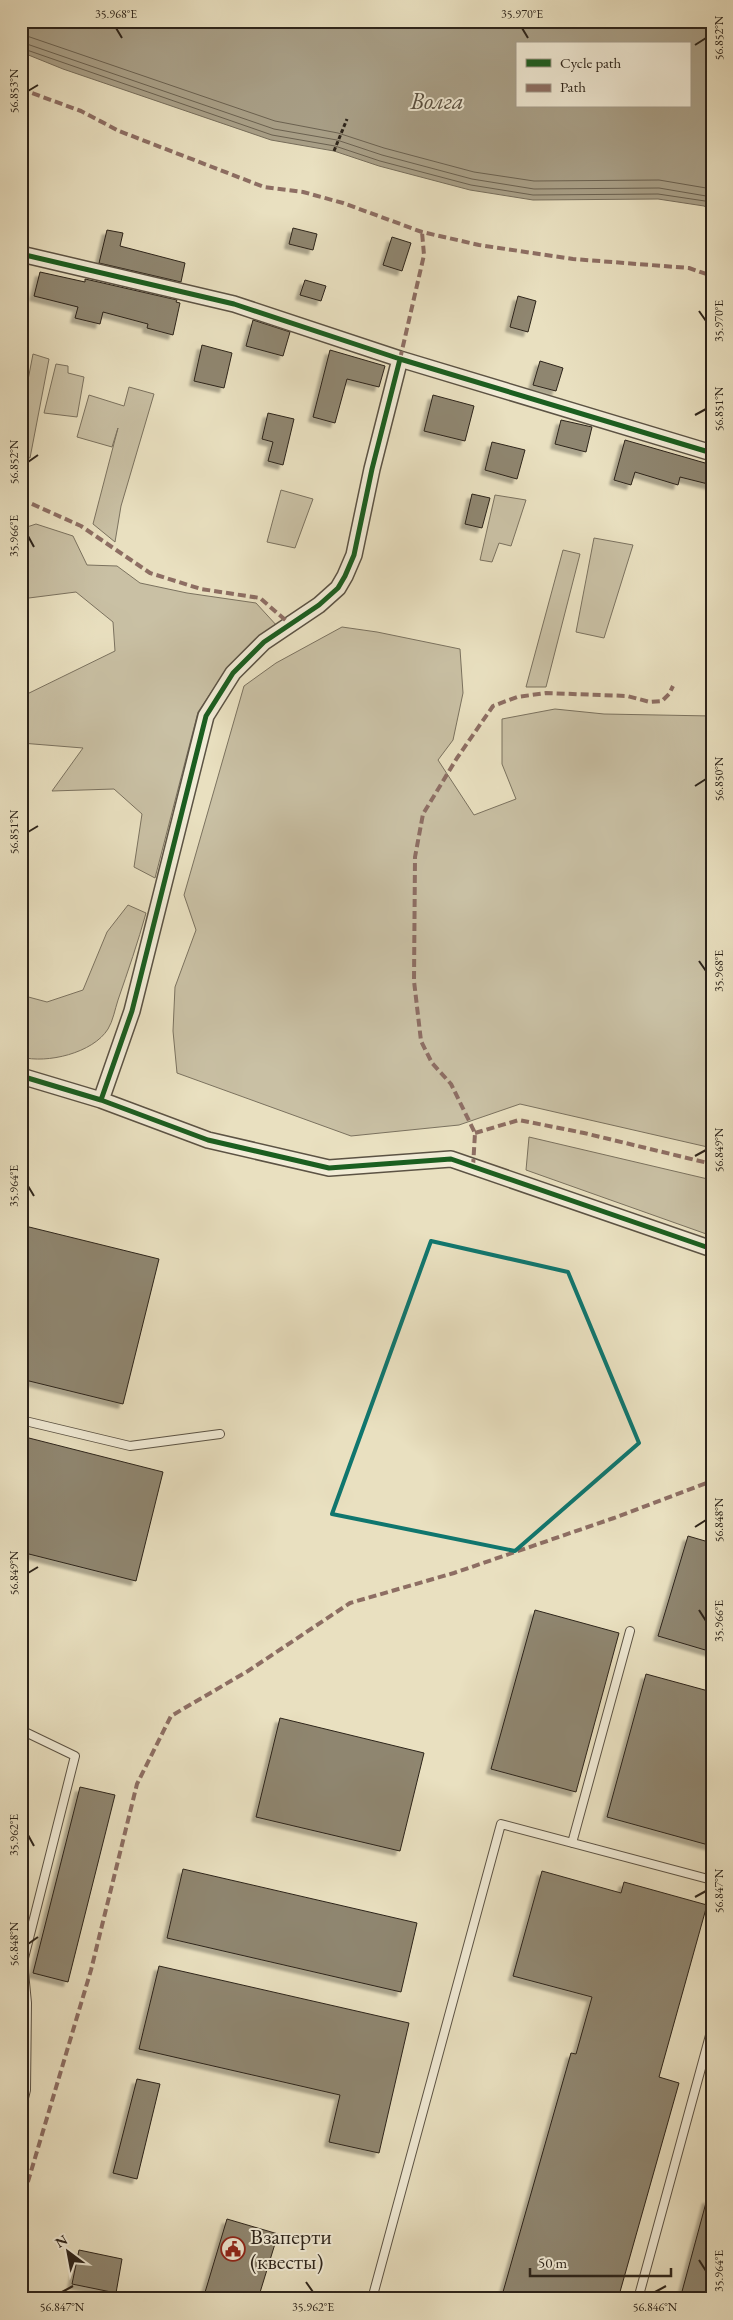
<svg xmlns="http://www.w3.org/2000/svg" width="733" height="2320" font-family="'EB Garamond',serif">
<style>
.green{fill:#c9c0a4;stroke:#7b725f}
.water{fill:#a9a088;stroke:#776e5c;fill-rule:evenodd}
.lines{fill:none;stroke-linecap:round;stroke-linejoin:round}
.shore{stroke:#6b6251;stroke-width:1}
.building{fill:#8f8670;stroke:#2d241a;filter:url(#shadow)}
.lane-casing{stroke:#5c5344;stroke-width:10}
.street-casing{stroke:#5c5344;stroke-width:18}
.path{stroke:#2d241a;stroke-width:3;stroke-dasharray:4 2.5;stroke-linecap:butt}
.lane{stroke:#f1ebd6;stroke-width:8}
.street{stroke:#f1ebd6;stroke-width:15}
.quiet{stroke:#8d6e63;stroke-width:4;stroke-dasharray:8 4;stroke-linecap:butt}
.cycleway-casing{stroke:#f1ebd6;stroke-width:8}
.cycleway{stroke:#1b5e20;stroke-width:5}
.marked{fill:none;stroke:#0f766e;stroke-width:4;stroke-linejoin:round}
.ticks{fill:none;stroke:#2d241a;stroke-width:2}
.labels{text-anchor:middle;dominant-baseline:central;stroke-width:4;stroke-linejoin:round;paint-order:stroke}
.poi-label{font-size:22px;fill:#2d241a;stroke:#f1ebd6;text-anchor:start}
.water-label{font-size:24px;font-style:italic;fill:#584f40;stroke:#f1ebd6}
.neatline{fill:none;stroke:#2d241a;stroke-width:2}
.ticks-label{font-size:12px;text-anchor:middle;fill:#2d241a}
</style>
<defs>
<filter id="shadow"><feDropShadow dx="-4.5" dy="4.5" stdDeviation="1" flood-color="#0004"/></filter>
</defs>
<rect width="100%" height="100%" fill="#e9e0c0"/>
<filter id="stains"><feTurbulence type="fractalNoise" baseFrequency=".004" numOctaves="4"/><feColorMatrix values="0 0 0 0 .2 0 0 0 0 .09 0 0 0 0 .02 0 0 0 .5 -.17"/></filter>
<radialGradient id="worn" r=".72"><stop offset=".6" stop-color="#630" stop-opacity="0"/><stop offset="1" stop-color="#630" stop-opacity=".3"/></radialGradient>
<path class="green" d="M33,354L49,359L30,458L21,456V388L28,380Z
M56,364L68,366V373L84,377L77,417L44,413Z
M129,387L154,394L121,506L115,542L93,524L118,428L112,447L77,437L89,395L124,406Z
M281,490L313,499L295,548L267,542Z
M495,495L526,500L511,546L499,543L492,562L480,560Z
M36,524L73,536L87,565L117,566L140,583L187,593L256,603L278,627L230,664L198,712L155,878L134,867L142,814L114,789L52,791L83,748L21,743V697L115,651L113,622L76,592L21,599V529Z
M594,538L633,545L604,638L576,632Z
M563,550L580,554L546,687H526Z
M342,627L377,632L460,649L463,693L453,740L438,760L474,815L516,799L502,764V719L555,709L604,714L712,716V1148L520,1104L459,1125L351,1136L177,1073L173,1031L175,987L196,930L184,895L244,686L276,663Z
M128,905L146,913C138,942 128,971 118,1000C115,1009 113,1021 108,1029C93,1053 47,1064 21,1057V995L47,1002L83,990L107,932Z
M529,1137L712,1180V1236L526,1170Z"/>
<path class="water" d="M21,21H712V210L704,206L658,199L533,200L470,190L379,166L334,151L271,140L63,69L21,52ZM517,44H689V106H517Z"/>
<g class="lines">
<path class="shore" d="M21,34L275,121L338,133L384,148L474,172L534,181L659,180L712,189
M21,42L274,129L337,140L382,155L472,179L534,189L659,188L712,197
M21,48L272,135L335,146L380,161L471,185L533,195L658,194L705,201L712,204"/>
</g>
<path class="building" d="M293,228L317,234L313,250L289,244Z
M107,230L123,233L120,246L185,263L181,282L99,263Z
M392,237L411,243L402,271L383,265Z
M40,272L85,282V279L94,281L177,300L176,302L180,303L173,335L147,328L148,324L103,312L100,324L75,318L78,307L34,296Z
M305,280L326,286L321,301L300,295Z
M518,296L536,301L528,332L510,327Z
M253,320L290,332L283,356L246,346Z
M202,345L232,353L224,388L194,381Z
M330,350L385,366L379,387L347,379L335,423L313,417Z
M540,361L563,368L556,391L533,385Z
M433,395L474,406L465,441L424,431Z
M268,413L294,419L283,465L268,461L273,442L262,439Z
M561,420L592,427L586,452L555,444Z
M625,440L712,465V485L680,477L678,485L635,472L631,485L614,480Z
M492,442L525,450L517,479L485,470Z
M472,494L490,498L482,528L465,524Z
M21,1225L159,1259L123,1404L21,1379Z
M21,1436L163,1472L136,1581L21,1552Z
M688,1536L712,1543V1652L658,1636Z
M535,1610L619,1633L576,1792L491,1769Z
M646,1674L712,1692V1846L607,1817Z
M280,1718L424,1753L400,1851L256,1817Z
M80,1787L115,1795L68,1982L33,1973Z
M183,1869L417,1923L401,1992L167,1938Z
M542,1871L621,1893L624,1882L707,1905L659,2077L679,2083L618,2299H501L571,2053L576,2054L592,1997L513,1976Z
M159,1966L409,2023L379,2153L329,2142L340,2095L139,2049Z
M137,2079L160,2084L137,2179L113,2173Z
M707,2199H712V2299H680Z
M227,2219L278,2234L258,2299H203Z
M79,2250L122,2259L116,2293L72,2284Z"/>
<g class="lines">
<g class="lane-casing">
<path id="lane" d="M21,1420L130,1446L220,1434
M21,1730L75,1756L23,1962L27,2003L26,2090L21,2110
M572,1843L630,1631
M372,2299L501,1824L712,1880
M638,2299L712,2028"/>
</g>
<g class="street-casing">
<path id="street" d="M21,254L234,304L400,359L712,453
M21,1076L101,1100L208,1140L329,1168L451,1159L712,1249
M101,1100L132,1011L206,716L233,673L264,642L319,605L338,588L345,576L354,555L372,469L400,359"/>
</g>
<path class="path" d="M334,151L347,119"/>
<use href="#lane" class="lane"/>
<use href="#street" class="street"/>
<path class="quiet" d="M21,89L81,111L119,131L264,187L303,192L343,203L422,232L479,245L573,259L689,268L712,276
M400,359L424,255L422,232
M21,499L81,526L150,573L201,589L260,598L290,624
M475,1133L519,1120L584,1133L712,1164
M473,1167L475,1133L451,1084L432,1063L421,1041L414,981L415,857L423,814L457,758L493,706L517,697L546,693L627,696L650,702L662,701L669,694L673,686
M21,2205L91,1970L137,1784L171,1716L248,1671L350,1603L454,1573L614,1518L712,1481"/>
<g class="cycleway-casing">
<path id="cycleway" d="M21,254L234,304L400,359L712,453
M21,1076L101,1100L208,1140L329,1168L451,1159L712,1249
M101,1100L132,1011L206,716L233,673L264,642L319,605L338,588L345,576L354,555L372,469L400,359"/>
</g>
<use href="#cycleway" class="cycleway"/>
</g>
<path class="marked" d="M431,1241L568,1272L639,1443L515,1551L332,1514Z"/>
<path class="ticks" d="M116,28L122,38M522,28L528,38M695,45L706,38M28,91L38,85M699,311L706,321M695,415L706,409M28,462L38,455M28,536L34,547M695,786L706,779M28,832L38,826M699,961L706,971M695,1156L706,1150M28,1186L34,1196M695,1527L706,1520M28,1573L38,1567M699,1610L706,1621M28,1835L34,1846M695,1897L706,1891M28,1944L38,1937M699,2260L706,2271M306,2282L313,2292M62,2292L73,2286M655,2292L666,2286"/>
<defs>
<g id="civic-ring" transform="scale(1.25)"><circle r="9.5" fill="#f1ebd6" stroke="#8f2418" stroke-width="1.5"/><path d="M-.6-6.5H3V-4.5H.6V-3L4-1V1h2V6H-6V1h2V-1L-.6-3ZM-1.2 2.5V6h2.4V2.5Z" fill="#8f2418"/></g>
</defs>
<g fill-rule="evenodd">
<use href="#civic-ring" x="233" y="2249"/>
</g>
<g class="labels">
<g class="poi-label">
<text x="250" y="2236">Взаперти<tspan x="250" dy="25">(квесты)</tspan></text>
</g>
<g class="water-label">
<text x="437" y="100">Волга</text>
</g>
</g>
<rect width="733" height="2320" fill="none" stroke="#e9e0c0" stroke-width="55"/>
<rect x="516" y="42" width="175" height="65" fill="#f1ebd6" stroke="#a39b8b"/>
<rect x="526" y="59" width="25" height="8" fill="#1b5e20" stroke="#a39b8b"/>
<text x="560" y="68" font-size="15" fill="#2d241a">Cycle path</text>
<rect x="526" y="84" width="25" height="8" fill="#8d6e63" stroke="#a39b8b"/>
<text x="560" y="92" font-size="15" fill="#2d241a">Path</text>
<g transform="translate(68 2252) rotate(328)" stroke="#f1ebd6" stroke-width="4" paint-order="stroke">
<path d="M0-4L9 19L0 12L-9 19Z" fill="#2d241a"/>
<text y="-8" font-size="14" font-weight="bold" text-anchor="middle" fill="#2d241a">N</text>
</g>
<path d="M530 2268v8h141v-8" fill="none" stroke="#2d241a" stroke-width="2.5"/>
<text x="538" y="2268" font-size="15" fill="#2d241a" stroke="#f1ebd6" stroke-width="4" paint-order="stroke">50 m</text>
<rect x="28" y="28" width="678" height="2264" class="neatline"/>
<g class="ticks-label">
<text x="116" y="18">35.968°E</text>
<text x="522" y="18">35.970°E</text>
<text transform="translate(719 38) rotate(-90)" y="4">56.852°N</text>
<text transform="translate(14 91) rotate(-90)" y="4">56.853°N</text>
<text transform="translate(719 321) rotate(-90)" y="4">35.970°E</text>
<text transform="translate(719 409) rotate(-90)" y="4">56.851°N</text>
<text transform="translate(14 462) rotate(-90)" y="4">56.852°N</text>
<text transform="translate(14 536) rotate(-90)" y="4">35.966°E</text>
<text transform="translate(719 779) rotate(-90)" y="4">56.850°N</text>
<text transform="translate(14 832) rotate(-90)" y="4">56.851°N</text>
<text transform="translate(719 971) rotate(-90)" y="4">35.968°E</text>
<text transform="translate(719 1150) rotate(-90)" y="4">56.849°N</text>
<text transform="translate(14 1186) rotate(-90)" y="4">35.964°E</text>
<text transform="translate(719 1520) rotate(-90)" y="4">56.848°N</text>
<text transform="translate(14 1573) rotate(-90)" y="4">56.849°N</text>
<text transform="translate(719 1621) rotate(-90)" y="4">35.966°E</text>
<text transform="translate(14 1835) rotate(-90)" y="4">35.962°E</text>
<text transform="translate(719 1891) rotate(-90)" y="4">56.847°N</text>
<text transform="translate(14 1944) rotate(-90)" y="4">56.848°N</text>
<text transform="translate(719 2271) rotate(-90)" y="4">35.964°E</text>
<text x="62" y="2311">56.847°N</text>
<text x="313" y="2311">35.962°E</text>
<text x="655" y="2311">56.846°N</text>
</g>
<rect width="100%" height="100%" filter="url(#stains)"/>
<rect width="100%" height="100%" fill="url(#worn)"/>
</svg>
